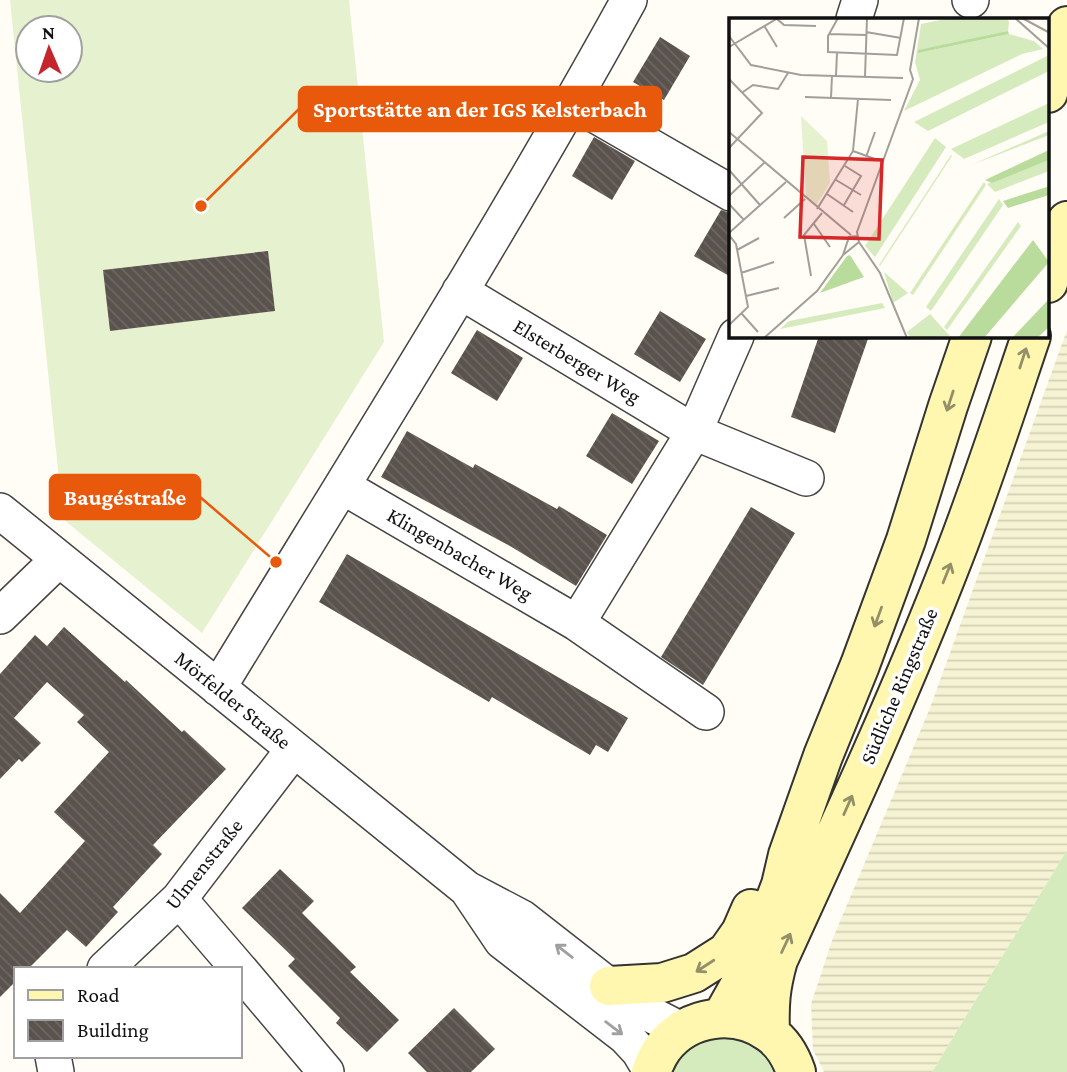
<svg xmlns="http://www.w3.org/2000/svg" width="1067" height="1072" font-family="'Crimson Pro',serif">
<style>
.farmland{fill:url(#farmland-rules)}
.grass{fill:#d5ebbd}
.pitch{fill:#e6f2cf;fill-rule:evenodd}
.building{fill:url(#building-back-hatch)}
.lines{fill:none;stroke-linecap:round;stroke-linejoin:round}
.street-casing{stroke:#444;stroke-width:38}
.secondary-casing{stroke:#333;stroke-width:42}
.street{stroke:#fff;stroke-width:35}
.secondary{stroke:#fff6b0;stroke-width:38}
.oneway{stroke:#948f68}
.oneway2{stroke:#a0a0a0}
.labels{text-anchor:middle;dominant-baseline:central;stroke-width:7;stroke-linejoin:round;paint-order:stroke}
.street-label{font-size:21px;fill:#111;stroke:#fff}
.inset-road{fill:none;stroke:#a09f9a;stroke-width:2}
.view{fill:#d62828;fill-opacity:0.15;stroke:#d62828;stroke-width:3.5}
.inset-edge{fill:none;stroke:#111;stroke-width:3.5}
.leader{fill:none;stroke:#e8590c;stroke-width:2.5}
.callout-dot{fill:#e8590c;stroke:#fff;stroke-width:2.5}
.callout{fill:#e8590c;stroke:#e8590c;stroke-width:2.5}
.callout-label{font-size:23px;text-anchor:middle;font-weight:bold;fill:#fff}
</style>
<defs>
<pattern id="farmland-rules" width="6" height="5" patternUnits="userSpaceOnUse" patternTransform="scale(1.75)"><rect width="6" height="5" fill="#f6f3d4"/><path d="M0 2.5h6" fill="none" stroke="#d2cfb5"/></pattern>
<pattern id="building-back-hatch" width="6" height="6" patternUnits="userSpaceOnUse" patternTransform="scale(1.75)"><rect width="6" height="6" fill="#5a524d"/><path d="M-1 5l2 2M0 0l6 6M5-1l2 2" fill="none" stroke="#6d6662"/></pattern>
</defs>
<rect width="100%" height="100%" fill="#fffdf5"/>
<path class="farmland" d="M1067,330V850L932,1072H824L813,1050L811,1004L833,938L930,708Z"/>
<path class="grass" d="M1067,850V1072H932Z
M717,1032L756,1040L782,1072H669L684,1048Z"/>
<path class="pitch" d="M10,0H349L384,342L202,633L63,519ZM28,28H70V70H28Z"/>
<path class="building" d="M660,37L690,56L664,100L633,82Z
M594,137L635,161L612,200L572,176Z
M721,210L731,213V277L694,256Z
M268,251L275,311L110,331L103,270Z
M660,311L706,339L680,382L634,354Z
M477,330L523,358L497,401L451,373Z
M819,336H869L835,433L791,417Z
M612,413L659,441L632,484L586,456Z
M407,431L473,468L475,464L557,509L559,506L607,535L576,586L510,546L381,477Z
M751,507L795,533L703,685L661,657Z
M347,554L628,718L608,752L596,745L590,755L492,697L489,702L319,602Z
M64,627L125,682L126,680L182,732L184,730L226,769L153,845L162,854L113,907L118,912L86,947L67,930L28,969H16V981L0,997V893L20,913L85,841L54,812L109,752L77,722L84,715L47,682L14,718L41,743L22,762L19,759L0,779V674L35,635L47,646Z
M280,869L314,901L302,913L356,967L350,972L399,1020L367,1052L336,1023L340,1018L288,966L295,959L242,908Z
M454,1008L495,1049L471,1072H427L408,1053Z"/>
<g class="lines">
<g class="street-casing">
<path id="street" d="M970,0H971
M854,19L860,0
M573,102L731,193
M460,291L694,432L806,478
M342,486L577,623L706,712
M0,511L467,889L522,918L609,986L646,1012L681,1030
M0,616L59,559
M577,623L694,432L736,336
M218,688C357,460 500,234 629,0
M469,892L502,941L626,1037L639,1051L651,1071
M179,899L239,969
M105,969L179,899L294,749
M240,970L326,1072
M53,1056L56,1072"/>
</g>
<g class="secondary-casing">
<path id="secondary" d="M1048,93L1067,26
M1048,283L1067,221
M609,986L662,983L694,973L727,952L741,932L751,909
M722,1017L750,967L781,885L788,855L823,756L860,665L906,540L948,406L972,336
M770,1033C769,1005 770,988 778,960C839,827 901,693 954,556C982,484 1006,410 1031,336
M651,1072C654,1064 658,1055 663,1048C688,1015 736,1009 769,1033C782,1042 791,1057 796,1072"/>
</g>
<use href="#street" class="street"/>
<use href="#secondary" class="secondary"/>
</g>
<defs><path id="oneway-shaft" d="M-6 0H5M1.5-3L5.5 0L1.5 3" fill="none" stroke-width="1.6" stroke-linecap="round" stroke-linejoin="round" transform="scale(1.75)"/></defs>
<g class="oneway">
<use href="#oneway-shaft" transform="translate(1023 358) rotate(-72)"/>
<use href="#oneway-shaft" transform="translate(950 401) rotate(108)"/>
<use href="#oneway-shaft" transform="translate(947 573) rotate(-68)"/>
<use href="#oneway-shaft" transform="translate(878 617) rotate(110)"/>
<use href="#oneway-shaft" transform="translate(848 805) rotate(-66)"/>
<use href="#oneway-shaft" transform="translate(786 943) rotate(-65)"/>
<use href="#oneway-shaft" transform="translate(705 966) rotate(147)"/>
</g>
<g class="oneway2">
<use href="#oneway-shaft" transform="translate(564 951) rotate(-142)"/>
<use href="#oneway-shaft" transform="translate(614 1028) rotate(37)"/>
</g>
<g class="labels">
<g class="street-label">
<text transform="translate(577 361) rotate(31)">Elsterberger Weg</text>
<text transform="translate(460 554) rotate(30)">Klingenbacher Weg</text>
<text transform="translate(899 686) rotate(-67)">Südliche Ringstraße</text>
<text transform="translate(233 700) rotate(39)">Mörfelder Straße</text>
<text transform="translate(204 864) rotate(-51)">Ulmenstraße</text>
</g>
</g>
<g transform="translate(729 18)">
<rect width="320" height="320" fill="#fffdf5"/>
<path d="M221,0H278L280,4L279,13L189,35L280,16L305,23L314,31L293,36L175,93L191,62L186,44L192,6ZM320,37V53L199,113L185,104ZM320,85V104L235,141L222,131ZM320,113V117L242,147ZM206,120L217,129L146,239L136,228ZM222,137L223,138L151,248L150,247ZM320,142V153L266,174L258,166ZM255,164L257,167L184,277L181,275ZM270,181L274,187L202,293L197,289ZM289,204L292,208L218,312L215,309ZM155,254L179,275L164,285ZM153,285L156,290L51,311L60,303ZM201,296L221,318L182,320L178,314Z" fill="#d5ebbd"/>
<path d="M279,13L280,16L189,35V32ZM320,132V142L263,165L256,162ZM321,168L320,177L279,190L274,183ZM304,222L320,244L255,320H229ZM121,237L135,259L91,275L118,238ZM320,281V309L308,320H283Z" fill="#b9dc9c"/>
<path d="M72,98L98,123L101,165L87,187L77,178Z" fill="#e6f2cf"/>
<path class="inset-road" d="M109,0L99,18V34L168,37L175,0M286,0L321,31M293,0L321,15M48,1L55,7L87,8M36,9L48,29M137,14L172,20M100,16L137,17M0,18L22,47L72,57L174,60M0,29L49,0M107,57L108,35M136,58L138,0M0,61L33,95L0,130M14,74L24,67L49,71L59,55M76,79L162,82M102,80L103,57M0,114L122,217M124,133L146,141M137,139L146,114M0,152L31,187M107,162L132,177M98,176L124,194M0,178L35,145M0,186L15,202M115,187L132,158L116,148M88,191L124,133L129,81M55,200L76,181M85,206L101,229M0,215L57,164M0,217L7,226L19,289L0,307M130,224L151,255L178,320M8,232L30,220M114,237L130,224L128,214L184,61L181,52L190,0M12,255L45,244M82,258L75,217L93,195M17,278L50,270M13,296L29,314M35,320L88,273L114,237L120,219L128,218"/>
<path class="view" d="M74,139L153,142L150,221L71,219Z"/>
<rect width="320" height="320" class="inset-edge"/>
</g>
<path class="leader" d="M201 206L299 109M276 562L200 497"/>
<g class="callout-dot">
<circle cx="201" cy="206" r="7"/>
<circle cx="276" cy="562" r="7"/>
</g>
<g class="callout">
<rect x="299" y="87" width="362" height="44" rx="7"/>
<rect x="50" y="475" width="150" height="44" rx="7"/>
</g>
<g class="callout-label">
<text x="480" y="117">Sportstätte an der IGS Kelsterbach</text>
<text x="125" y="505">Baugéstraße</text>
</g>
<rect x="14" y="967" width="228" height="91" fill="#ffffff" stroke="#a0a0a0" stroke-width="2"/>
<rect x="28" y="990" width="35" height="10" fill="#fff6b0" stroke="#a0a0a0" stroke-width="2"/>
<text x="77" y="1002" font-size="21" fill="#111111">Road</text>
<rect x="28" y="1020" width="35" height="21" fill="url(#building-back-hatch)" stroke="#a0a0a0" stroke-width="2"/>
<text x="77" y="1037" font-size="21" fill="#111111">Building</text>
<g transform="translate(49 49) rotate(358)"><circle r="33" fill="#ffffff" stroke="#a0a0a0" stroke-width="2"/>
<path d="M0-5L12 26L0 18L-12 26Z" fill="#c4262e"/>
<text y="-10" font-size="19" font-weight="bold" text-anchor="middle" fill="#111111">N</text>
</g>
</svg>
